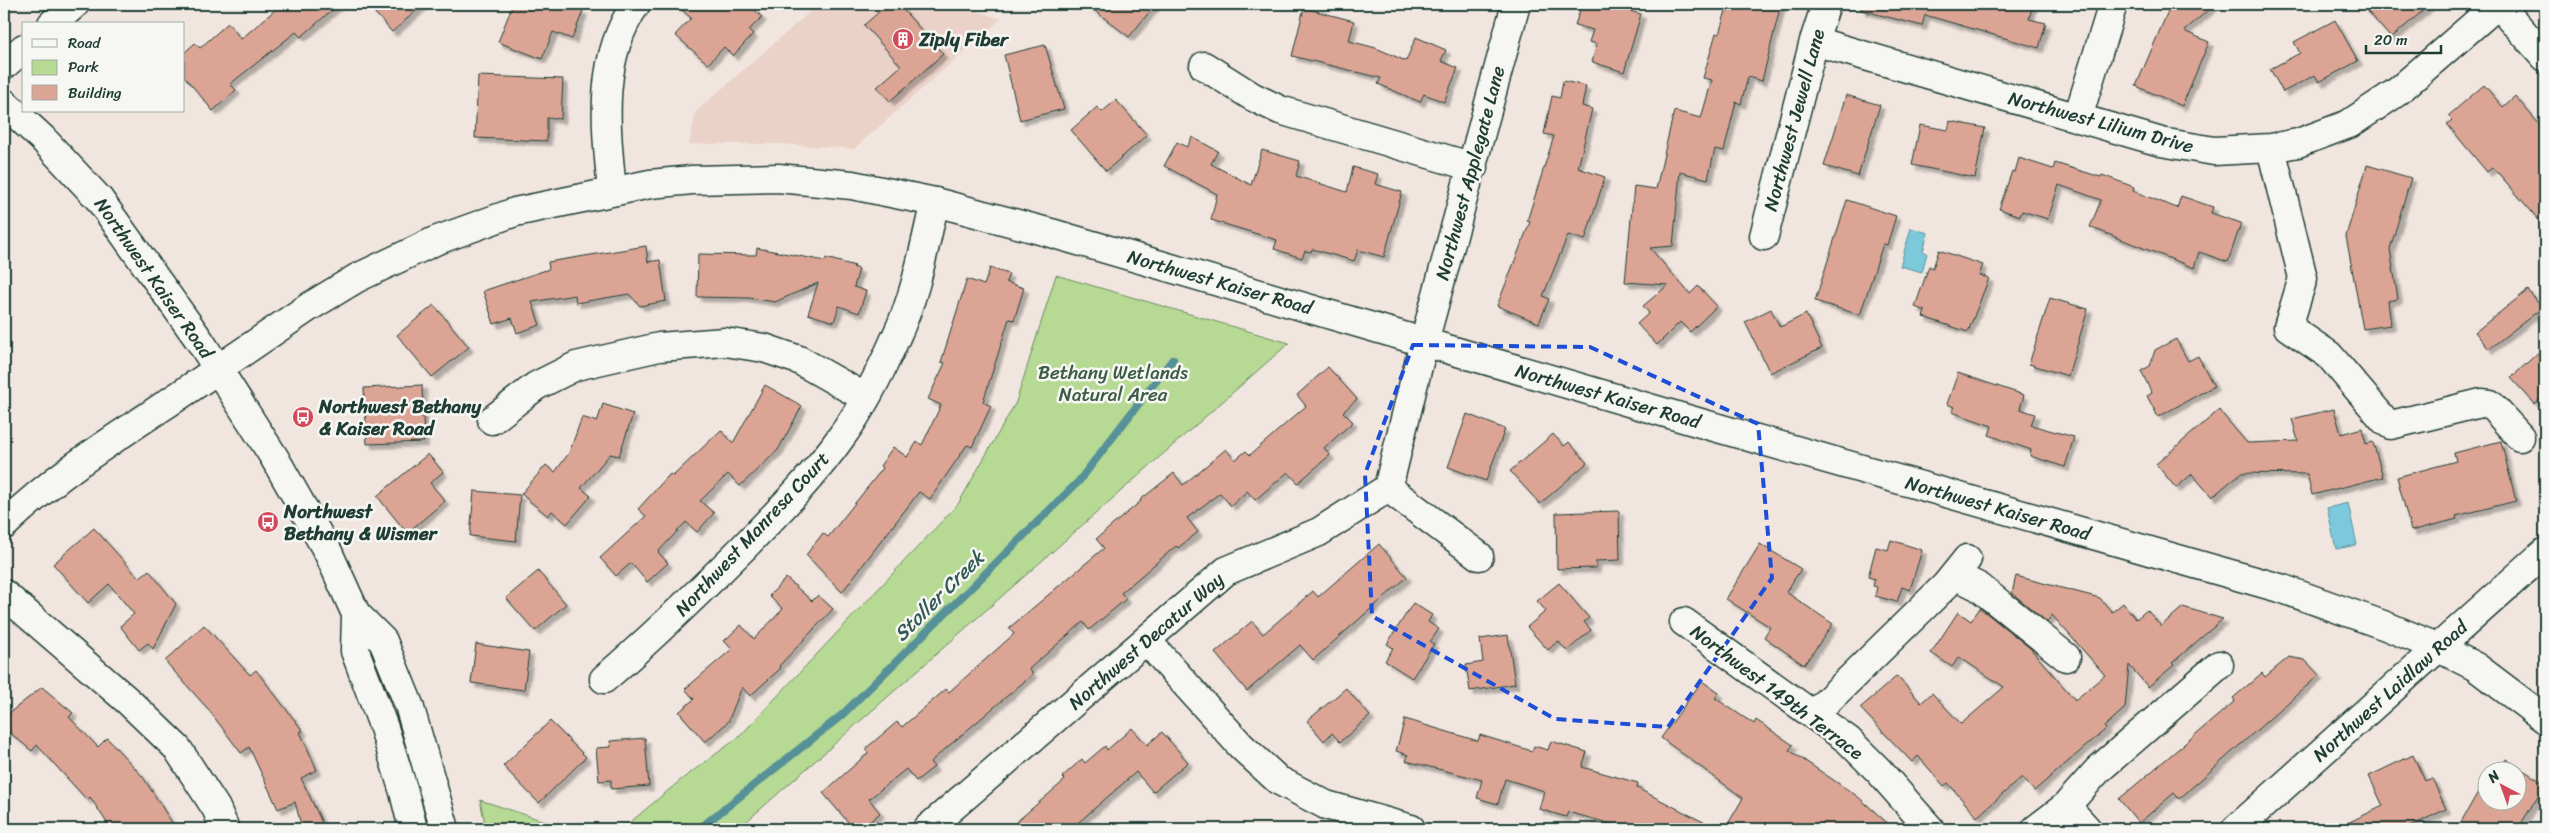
<svg xmlns="http://www.w3.org/2000/svg" width="2549" height="833" font-family="Sriracha,sans-serif">
<style>
.built{fill:#ebd2c8}
.green{fill:#b6d993;stroke:#6a8b64}
.water{fill:#7dc9dc;stroke:#579199}
.lines{fill:none;stroke-linecap:round;stroke-linejoin:round}
.stream{stroke:#579199;stroke-width:8}
.building{fill:#dca494;stroke:#1f3d34;filter:url(#shadow)}
.minor-casing{stroke:#1f3d34;stroke-width:31}
.major-casing{stroke:#1f3d34;stroke-width:31}
.minor{stroke:#f6f6f2;stroke-width:28}
.major{stroke:#f6f6f2;stroke-width:28}
.marked{fill:none;stroke:#1d4ed8;stroke-width:4;stroke-dasharray:10 6;stroke-linejoin:round}
.labels{text-anchor:middle;dominant-baseline:central;stroke-width:5;stroke-linejoin:round;paint-order:stroke}
.poi-label{font-size:19px;font-weight:bold;fill:#1f3d34;stroke:#f6f6f2;text-anchor:start}
.street-label{font-size:19px;fill:#1f3d34;stroke:#f6f6f2}
.park-label{font-size:19px;fill:#3d5c47;stroke:#f6f6f2}
.water-label{font-size:20px;font-style:italic;fill:#325956;stroke:#f6f6f2}
</style>
<defs>
<filter id="shadow"><feDropShadow dx="4.5" dy="4.5" stdDeviation="1" flood-color="#0004"/></filter>
</defs>
<rect width="100%" height="100%" fill="#f1e6df"/>
<filter id="ink" filterUnits="userSpaceOnUse"><feTurbulence type="fractalNoise" baseFrequency=".02" numOctaves="2"/><feDisplacementMap in="SourceGraphic" scale="10" xChannelSelector="R" yChannelSelector="G"/><feConvolveMatrix kernelMatrix="1 2 1 2 8 2 1 2 1" color-interpolation-filters="sRGB"/></filter>
<g filter="url(#ink)">
<path class="built" d="M819,4H958L1001,19L854,149L783,144H689L696,111Z"/>
<path class="green" d="M1056,275L1289,343L738,829H622L682,779L739,737L958,504L1016,402Z
M480,800L569,829H486Z"/>
<path class="water" d="M1911,228L1928,233L1923,251L1927,253L1922,272L1900,266Z
M2348,503L2357,545L2336,549L2327,508Z"/>
<g class="lines">
<path class="stream" d="M699,829L842,715L1079,481L1173,359"/>
</g>
<path class="building" d="M282,4H339L301,37L296,32L230,84L236,90L213,111L184,76V53L195,43L200,48L228,23L241,39Z
M367,4H424L392,32Z
M513,4H565L583,11L572,39L553,32L542,59L498,42Z
M675,4H748L762,17L749,30L753,34L733,56L724,47L708,64L675,35L691,18Z
M888,4H898L943,54L890,101L877,87L901,66L864,25Z
M1086,4H1156L1129,37Z
M1582,4H1624L1622,9L1641,14L1624,72L1592,62L1597,44L1589,42L1593,30L1575,25Z
M1728,4H1781L1762,81L1748,77L1741,104L1736,102L1724,151L1715,149L1708,179L1680,172L1673,246L1650,248L1690,294L1698,286L1717,306L1690,332L1680,322L1657,345L1637,324L1649,313L1643,306L1668,285L1625,282L1634,186L1656,189L1674,111L1701,118L1712,80L1703,78L1716,33L1719,34Z
M1862,4H2033L2029,19L2046,23L2039,48L1925,15L1922,26L1861,10Z
M2171,4H2215L2184,31L2209,42L2182,106L2136,86Z
M2361,4H2431L2391,38Z
M1304,8L1354,21L1349,41L1376,48L1406,61L1416,37L1446,50L1441,61L1458,68L1444,102L1424,94L1420,102L1378,84L1381,78L1292,56Z
M2335,20L2358,61L2319,82L2315,75L2283,92L2270,69L2300,53L2294,42Z
M1045,45L1064,109L1020,120L1004,55Z
M478,76L563,79L561,119L547,118V141L475,138Z
M1563,81L1586,86L1582,106L1592,109L1578,168L1605,177L1585,240L1568,235L1543,296L1549,299L1539,323L1497,306L1530,222L1527,221L1554,136L1544,134L1552,96L1560,98Z
M2484,85L2503,107L2515,96L2545,131V227L2493,167L2487,172L2447,124L2452,120L2448,116Z
M1846,95L1880,105L1858,176L1824,166Z
M1116,100L1147,135L1106,171L1071,130L1097,107L1102,112Z
M1950,121L1985,128L1975,178L1912,165L1920,125L1948,130Z
M1192,137L1218,151L1211,164L1251,185L1262,150L1300,161L1296,176L1347,192L1353,167L1378,174L1375,184L1402,192L1384,257L1358,250L1354,261L1312,249L1311,252L1305,251L1302,258L1274,249L1277,240L1211,220L1217,194L1164,166L1177,142L1187,147Z
M2019,158L2053,169L2055,163L2101,177L2102,175L2134,187L2133,191L2177,208L2181,196L2213,207L2211,213L2241,223L2228,262L2199,252L2194,268L2090,227L2101,200L2059,185L2048,219L2022,211L2020,216L1999,209L2012,171L2015,172Z
M2367,165L2411,178L2390,249L2398,299L2388,301L2391,325L2363,329L2346,236Z
M1847,200L1896,216L1887,245L1883,244L1860,315L1815,301Z
M646,246L648,262L660,260L666,301L640,306L629,294L576,303L575,295L532,302L540,325L517,333L512,318L494,324L483,291L549,269L548,262Z
M757,248L825,261L826,258L855,266L853,267L859,269L854,287L866,291L859,313L839,306L834,322L808,314L818,283L775,302L749,298L697,297L698,254L756,255Z
M1939,250L1983,265L1979,275L1989,278L1968,332L1923,317L1925,311L1915,307L1929,266L1933,268Z
M990,268L1009,274L1006,282L1024,288L1014,320L1009,319L983,402L991,406L972,447L967,445L930,499L919,492L842,592L806,555L823,533L828,537L883,468L880,466L893,447L907,457L917,442L922,445L941,405L928,399L945,363L941,362L967,279L984,285Z
M2528,290L2542,308L2489,349L2475,332Z
M2050,298L2088,309L2068,376L2029,364Z
M434,305L469,347L432,377L397,335Z
M1771,309L1780,327L1806,314L1822,348L1770,373L1745,322Z
M2176,339L2188,361L2198,356L2214,386L2158,417L2147,396L2152,393L2141,371L2150,366L2155,350Z
M2545,346V393L2535,404L2511,378Z
M1328,367L1357,399L1343,412L1353,422L1324,448L1330,455L1298,483L1288,472L1255,500L1247,491L1231,506L1220,493L1187,518L1198,532L1178,548L1176,546L1121,593L1126,599L1089,630L1083,622L1029,669L1033,674L930,762L934,767L916,781L906,769L869,799L880,813L861,829H854L823,793L868,753L865,749L897,722L902,727L946,689L949,692L1014,634L1009,628L1104,548L1096,539L1141,501L1140,500L1174,473L1183,485L1226,449L1235,460L1246,451L1250,455L1306,406L1297,395Z
M1958,373L2024,395L2020,409L2035,414L2031,425L2074,437L2065,467L2030,456L2031,450L1989,435L1992,426L1952,412L1954,407L1947,404Z
M422,385L424,442L367,444L364,388Z
M765,385L802,406L778,450L740,486L728,474L700,501L714,513L697,532L686,522L658,552L668,563L647,582L631,563L616,576L600,558L646,516L638,509L670,474L673,476L721,430L733,443Z
M603,404L633,414L619,456L610,454L581,488L591,496L567,524L552,511L548,516L521,494L546,465L555,472L569,453L582,417L597,422Z
M2334,409L2341,434L2362,428L2366,444L2373,442L2383,477L2312,495L2307,474L2241,473L2212,497L2192,474L2176,488L2156,464L2219,410L2247,443L2298,441L2292,419Z
M1467,414L1505,429L1486,481L1448,467Z
M1553,434L1564,446L1569,442L1587,463L1540,504L1510,471Z
M2501,441L2516,501L2456,516L2457,519L2411,531L2397,477L2456,461L2454,453Z
M428,454L443,472L430,483L445,501L407,533L377,496Z
M474,491L520,495L516,541L470,536Z
M1619,511L1620,560L1596,561V568L1557,569L1556,513Z
M94,528L139,578L149,570L176,604L153,649L148,643L139,650L120,626L134,614L109,584L88,603L53,564Z
M1891,540L1922,550L1910,590L1902,587L1897,602L1875,596L1877,587L1873,586L1875,579L1868,577L1876,547L1888,550Z
M1379,544L1407,577L1313,660L1300,645L1247,691L1215,653L1252,621L1263,634L1313,591L1318,597Z
M1760,544L1801,569L1786,592L1833,624L1804,665L1764,637L1770,627L1726,599Z
M538,571L566,604L535,631L506,598Z
M2016,576L2100,598L2112,612L2123,603L2136,619L2147,610L2161,626L2183,607L2223,619L2172,663L2174,665L2148,687L2129,665L2125,708L2104,727L2106,729L2034,791L2022,777L1977,817L1948,783L1944,786L1918,756L1912,762L1860,708L1897,676L1921,703L1932,693L1961,724L2004,687L1959,657L1952,667L1931,653L1958,612L1971,621L1980,608L2030,648L2075,700L2105,675L2052,615L2047,622L2012,593Z
M786,578L812,601L818,595L833,609L779,666L781,668L750,696L742,687L728,722L705,742L679,712L694,699L685,689L732,649L724,641L741,625L754,639L783,609L769,596Z
M1559,583L1589,618L1584,622L1591,630L1567,651L1558,641L1548,650L1527,627L1546,611L1537,601Z
M1413,603L1432,615L1428,622L1439,629L1430,642L1434,644L1412,678L1385,661L1393,648L1387,644Z
M204,625L250,675L256,670L303,731L300,732L317,770L301,778L325,829H302L295,802L278,809L249,747L241,753L208,709L165,661Z
M1508,635L1515,684L1470,691L1466,665L1483,662L1480,639Z
M476,644L529,652L524,690L471,683Z
M2289,657L2305,660L2319,675L2179,799L2174,793L2139,823L2119,799L2235,701L2233,698L2262,673L2265,677Z
M1702,681L1719,693L1715,698L1754,724L1756,720L1793,745L1789,750L1857,796L1894,829H1725L1743,798L1661,738Z
M42,687L73,713L69,717L98,747L107,738L143,777L176,829H111L90,797L87,800L37,745L32,751L4,728V717Z
M1346,688L1370,716L1340,742L1332,733L1324,741L1307,721Z
M1405,719L1478,741L1480,735L1532,751L1534,746L1548,750L1551,741L1587,752L1582,767L1638,783L1637,788L1717,829H1629L1568,812L1566,817L1539,809L1544,791L1505,779L1498,804L1477,798L1482,780L1406,761L1408,755L1396,751Z
M550,721L586,757L539,803L503,766Z
M1132,728L1147,745L1162,732L1188,762L1153,792L1136,772L1071,829H1008L1065,780L1062,777L1082,759L1085,763L1105,746L1107,750Z
M645,738L649,786L611,789V780L599,781L596,748L611,747L610,741Z
M2413,755L2425,781L2432,778L2446,809L2405,829H2335L2383,806L2369,776Z
M2506,759L2545,784L2518,829H2457L2478,792L2483,794L2486,789V800H2516V770H2499Z"/>
<g class="lines">
<g class="minor-casing">
<path id="minor" d="M2498,4L2545,57
M52,24L75,4
M1814,41L2161,142L2214,151L2271,148L2298,143L2349,124L2397,92L2498,4
M4,65L24,48
M1204,66L1253,97L1280,110L1473,167
M2078,117L2113,4
M2271,148L2303,278L2288,327L2329,355L2385,421L2391,425L2481,403L2490,404L2520,437
M612,191C606,127 597,60 636,4
M1764,236L1814,41L1826,4
M492,420L536,386L576,366L659,347L725,342L764,348L799,360L866,398
M1388,488L1479,556
M4,525C68,463 146,420 218,369
M1955,575L1979,587L2066,657
M4,594L128,701L177,748L216,808L225,829
M1684,622L1848,740L1879,771L1930,829
M1147,641L1241,746L1278,780L1326,805L1411,829
M604,679C652,638 697,594 742,549C777,513 813,477 842,436C864,406 881,371 896,337C916,295 924,247 935,202
M1813,715L1946,585L1967,559
M2066,806L2098,770L2219,665
M927,829L1226,571L1319,532L1388,488L1424,342L1516,4
M2036,829L2066,806L2087,829"/>
</g>
<g class="major-casing">
<path id="major" d="M4,103L43,139L99,199L200,341L274,457L328,552L356,614L383,641L409,705L445,829
M218,369L309,307L357,278L435,241L515,212L650,184L692,180L778,178L852,185L935,202L1051,233L1697,422L2283,589L2386,626L2439,648L2476,667L2545,719
M356,614L355,651L384,728L404,792L413,829
M2236,829L2545,552"/>
</g>
<use href="#minor" class="minor"/>
<use href="#major" class="major"/>
</g>
</g>
<path class="marked" d="M1413,345L1590,347L1758,424L1772,578L1668,727L1555,719L1372,616L1365,474Z"/>
<defs>
<g id="building-disc" transform="scale(1.125)"><circle r="9.5" fill="#d1495b" stroke="#f6f6f2"/><path d="M-4-6H4V6H1V3H-1V6H-4ZM-2.5-4.3h1.7v1.8h-1.7ZM.8-4.3h1.7v1.8H.8ZM-2.5-1h1.7V.8h-1.7ZM.8-1h1.7V.8H.8Z" fill="#fff"/></g>
<g id="bus-disc" transform="scale(1.125)"><circle r="9.5" fill="#d1495b" stroke="#f6f6f2"/><path d="M-5-6H5V4H4V6H2V4H-2V6H-4V4H-5ZM-3.5-4V0h7V-4ZM-3.5 1.2v1.5H-2V1.2ZM2 1.2v1.5H3.5V1.2Z" fill="#fff"/></g>
</defs>
<g fill-rule="evenodd">
<use href="#building-disc" x="903" y="39"/>
<use href="#bus-disc" x="303" y="417"/>
<use href="#bus-disc" x="268" y="522"/>
</g>
<g class="labels">
<g class="poi-label">
<text x="919" y="39">Ziply Fiber</text>
<text x="319" y="406">Northwest Bethany<tspan x="319" dy="22">&amp; Kaiser Road</tspan></text>
<text x="284" y="511">Northwest<tspan x="284" dy="22">Bethany &amp; Wismer</tspan></text>
</g>
<g class="street-label">
<text transform="translate(1794 120) rotate(-75)">Northwest Jewell Lane</text>
<text transform="translate(2101 122) rotate(15)">Northwest Lilium Drive</text>
<text transform="translate(1470 173) rotate(-75)">Northwest Applegate Lane</text>
<text transform="translate(154 278) rotate(55)">Northwest Kaiser Road</text>
<text transform="translate(1220 282) rotate(16)">Northwest Kaiser Road</text>
<text transform="translate(1608 396) rotate(16)">Northwest Kaiser Road</text>
<text transform="translate(1998 508) rotate(16)">Northwest Kaiser Road</text>
<text transform="translate(752 534) rotate(-47)">Northwest Manresa Court</text>
<text transform="translate(1146 641) rotate(-41)">Northwest Decatur Way</text>
<text transform="translate(2390 691) rotate(-42)">Northwest Laidlaw Road</text>
<text transform="translate(1777 692) rotate(37)">Northwest 149th Terrace</text>
</g>
<g class="park-label">
<text x="1113" y="372">Bethany Wetlands<tspan x="1113" dy="22">Natural Area</tspan></text>
</g>
<g class="water-label">
<text transform="translate(939 596) rotate(-45)">Stoller Creek</text>
</g>
</g>
<rect width="2549" height="833" fill="none" stroke="#f6f6f2" stroke-width="20"/>
<rect x="10" y="10" width="2529" height="813" fill="none" stroke="#1f3d34" stroke-width="2" filter="url(#ink)"/>
<rect x="22" y="22" width="162" height="90" fill="#f6f6f2" stroke="#a0aca6"/>
<rect x="32" y="39" width="25" height="8" fill="#f6f6f2" stroke="#a0aca6"/>
<text x="68" y="48" font-size="15" fill="#1f3d34">Road</text>
<rect x="32" y="60" width="25" height="15" fill="#b6d993" stroke="#a0aca6"/>
<text x="68" y="72" font-size="15" fill="#1f3d34">Park</text>
<rect x="32" y="85" width="25" height="15" fill="#dca494" stroke="#a0aca6"/>
<text x="68" y="98" font-size="15" fill="#1f3d34">Building</text>
<g transform="translate(2502 786) rotate(319)"><circle r="24" fill="#f6f6f2" stroke="#a0aca6"/>
<path d="M0-4L9 19L0 12L-9 19Z" fill="#d1495b"/>
<text y="-8" font-size="14" font-weight="bold" text-anchor="middle" fill="#1f3d34">N</text>
</g>
<path d="M2366 45v8h75v-8" fill="none" stroke="#1f3d34" stroke-width="2.5"/>
<text x="2374" y="45" font-size="15" fill="#1f3d34" stroke="#f6f6f2" stroke-width="4" paint-order="stroke">20 m</text>
</svg>
